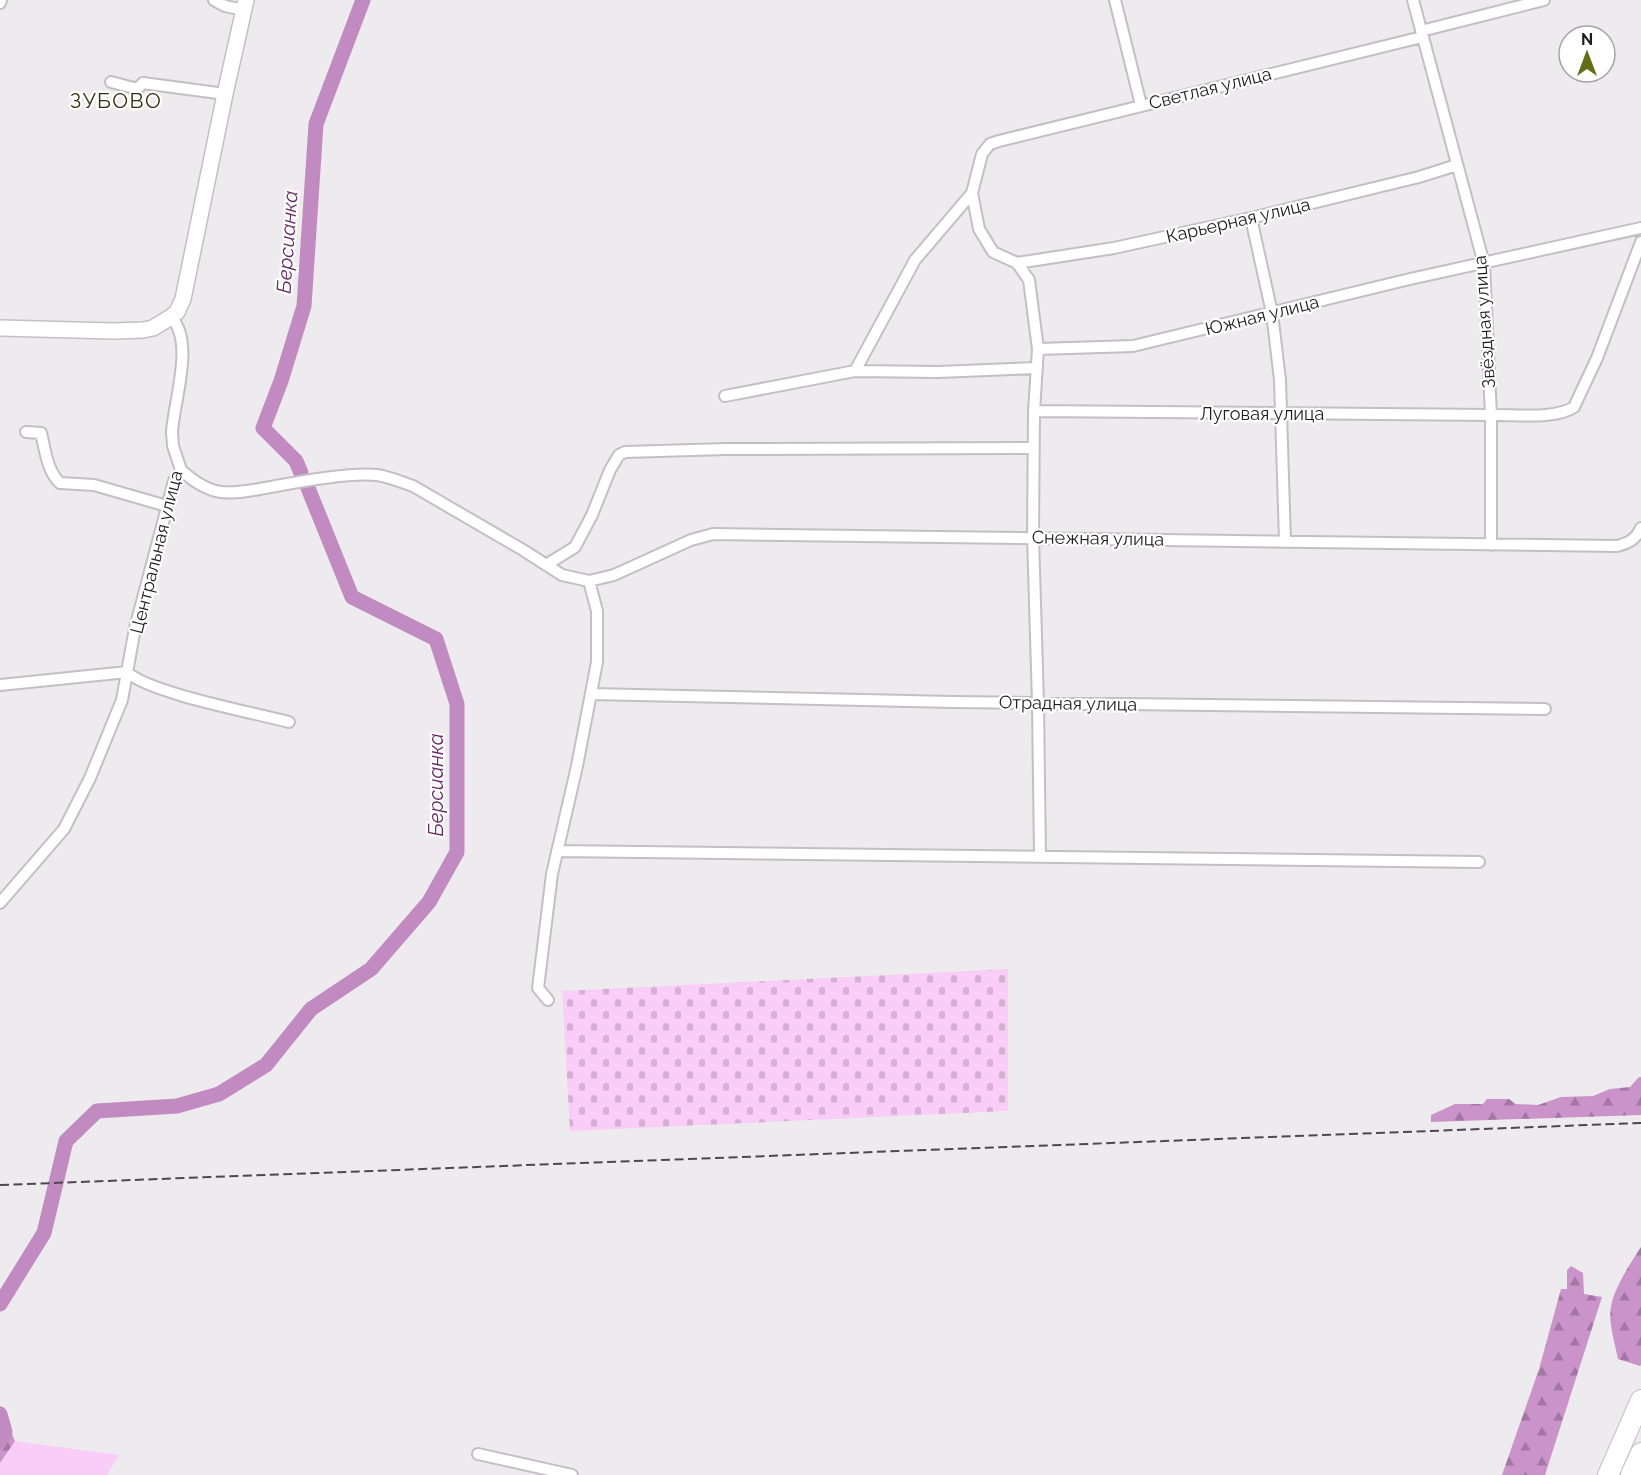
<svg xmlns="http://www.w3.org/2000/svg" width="1641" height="1475" font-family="Raleway,sans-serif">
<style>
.grass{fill:#f9cdf8}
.forest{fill:url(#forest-firs)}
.cemetery{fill:url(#cemetery-stones)}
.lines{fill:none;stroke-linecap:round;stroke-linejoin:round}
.river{stroke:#c18bc1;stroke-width:15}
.street-casing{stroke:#c3bfc2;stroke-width:14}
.secondary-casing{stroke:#c3bfc2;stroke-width:18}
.highway-casing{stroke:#c3bfc2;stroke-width:22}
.street{stroke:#fff;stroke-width:10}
.secondary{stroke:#fff;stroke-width:15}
.highway{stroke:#fff;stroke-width:20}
.rail{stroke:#4b494b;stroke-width:2;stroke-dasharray:9 4.5;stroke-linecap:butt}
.labels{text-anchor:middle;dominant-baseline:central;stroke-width:4.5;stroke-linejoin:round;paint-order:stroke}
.street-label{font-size:18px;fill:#1e1d1e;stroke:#fff}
.water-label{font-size:20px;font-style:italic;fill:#662667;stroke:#fff}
.quarter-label{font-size:21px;letter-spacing:1.5px;fill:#2e330b;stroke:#fff}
</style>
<defs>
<pattern id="forest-firs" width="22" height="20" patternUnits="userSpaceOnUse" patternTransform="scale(1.5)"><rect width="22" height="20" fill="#ca93c9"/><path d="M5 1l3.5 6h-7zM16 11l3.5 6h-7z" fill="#a377a3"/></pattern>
<pattern id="cemetery-stones" width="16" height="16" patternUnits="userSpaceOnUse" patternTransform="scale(1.5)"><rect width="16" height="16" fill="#f9cdf8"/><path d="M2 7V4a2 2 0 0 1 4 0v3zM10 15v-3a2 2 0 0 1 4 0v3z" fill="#d5b0d4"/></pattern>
</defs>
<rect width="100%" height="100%" fill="#eeebee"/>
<path class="grass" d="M15,1441L119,1455L107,1475H0V1460Z"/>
<path class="forest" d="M1639,1077H1641V1115L1431,1122V1115L1455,1104H1483L1487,1099H1509L1516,1104L1538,1105L1561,1097L1593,1096L1610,1089L1630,1087Z
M1641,1247V1365L1640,1366L1618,1359C1615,1343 1608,1323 1611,1307C1613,1290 1631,1262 1641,1247Z
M1571,1266L1583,1273L1584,1294L1602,1297L1545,1475H1502L1539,1369L1561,1289H1567V1270Z
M0,1406L15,1441L0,1463Z"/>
<path class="cemetery" d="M1008,969V1111L570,1131L562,991Z"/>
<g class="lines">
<path class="river" d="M301,473L296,461L263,428L281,381L304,306L316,124L363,0
M0,1304L44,1233L66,1141L97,1111L177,1106L219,1094L266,1065L311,1009L371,969L429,902L457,852V704L436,639L352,597L308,488
M0,1414L5,1432L0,1441"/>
<g class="street-casing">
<path id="street" d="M214,0L225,6L244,10
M1115,0L1141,105
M1413,0L1484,264L1491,415V545
M0,3L1,0
M1421,31L1544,0
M111,82L134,88H138L143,83L225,94
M1251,218L1272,313L1280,380L1285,542
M1017,263L1114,248L1251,218L1419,177L1457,165
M1038,349L1133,346L1410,279L1641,228
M855,371L915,260L972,193
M725,396L855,371L938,372L1037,368
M1034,411L1491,415C1514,414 1555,420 1574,407L1597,358L1641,242
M26,432L41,433C45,449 47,471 60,483L94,485L167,506
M181,470C192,480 205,490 221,492C239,494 259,489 276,486C302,481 352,472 377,475C390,477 401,482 413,486L523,550L562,575L589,581L597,611V662L577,766L552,874L538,988L548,1000
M546,565L575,547L592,515L610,470L619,455L625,452L726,449L1033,448
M589,581L614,575L691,540L713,534L1617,546C1629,543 1636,539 1641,528
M0,685L127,672C149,693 255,713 289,722
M591,694L953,702L1545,709
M557,851L1479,862
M1040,857L1038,703L1033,537L1034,411L1038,349L1029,280L1017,263L993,252L979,229L972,193L982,154L990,144L999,141L1422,37
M0,903L64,829L90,778L122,700L135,628L174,481L181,470L173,446L172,432C174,400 195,342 171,317
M478,1454L572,1475"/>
</g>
<g class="secondary-casing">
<path id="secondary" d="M0,328L114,331L143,330L153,328L171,317L177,312L183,299L225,94L246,0"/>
</g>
<g class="highway-casing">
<path id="highway" d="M1608,1475L1641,1400
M1631,1475L1641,1453"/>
</g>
<use href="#street" class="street"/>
<use href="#secondary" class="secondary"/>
<use href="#highway" class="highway"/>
<path class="rail" d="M0,1185L1641,1123"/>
</g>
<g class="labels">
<g class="street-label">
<text transform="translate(1210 88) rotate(-14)">Светлая улица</text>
<text transform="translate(1238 220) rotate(-13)">Карьерная улица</text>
<text transform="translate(1262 315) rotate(-14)">Южная улица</text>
<text transform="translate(1484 322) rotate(-94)">Звёздная улица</text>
<text x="1262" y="413">Луговая улица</text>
<text transform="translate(1098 538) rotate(1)">Снежная улица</text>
<text transform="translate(156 552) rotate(-76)">Центральная улица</text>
<text transform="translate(1068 703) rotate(1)">Отрадная улица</text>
</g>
<g class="water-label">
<text transform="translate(287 242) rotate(-86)">Берсианка</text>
<text transform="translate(436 785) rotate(-90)">Берсианка</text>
</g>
<g class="quarter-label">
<text x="116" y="100">ЗУБОВО</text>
</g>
</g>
<g transform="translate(1587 54)"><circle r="28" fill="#ffffff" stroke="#a5a5a5" stroke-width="1.5"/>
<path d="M0-4.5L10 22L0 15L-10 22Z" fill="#626d15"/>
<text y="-9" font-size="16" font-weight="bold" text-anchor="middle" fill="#1e1d1e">N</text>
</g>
</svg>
